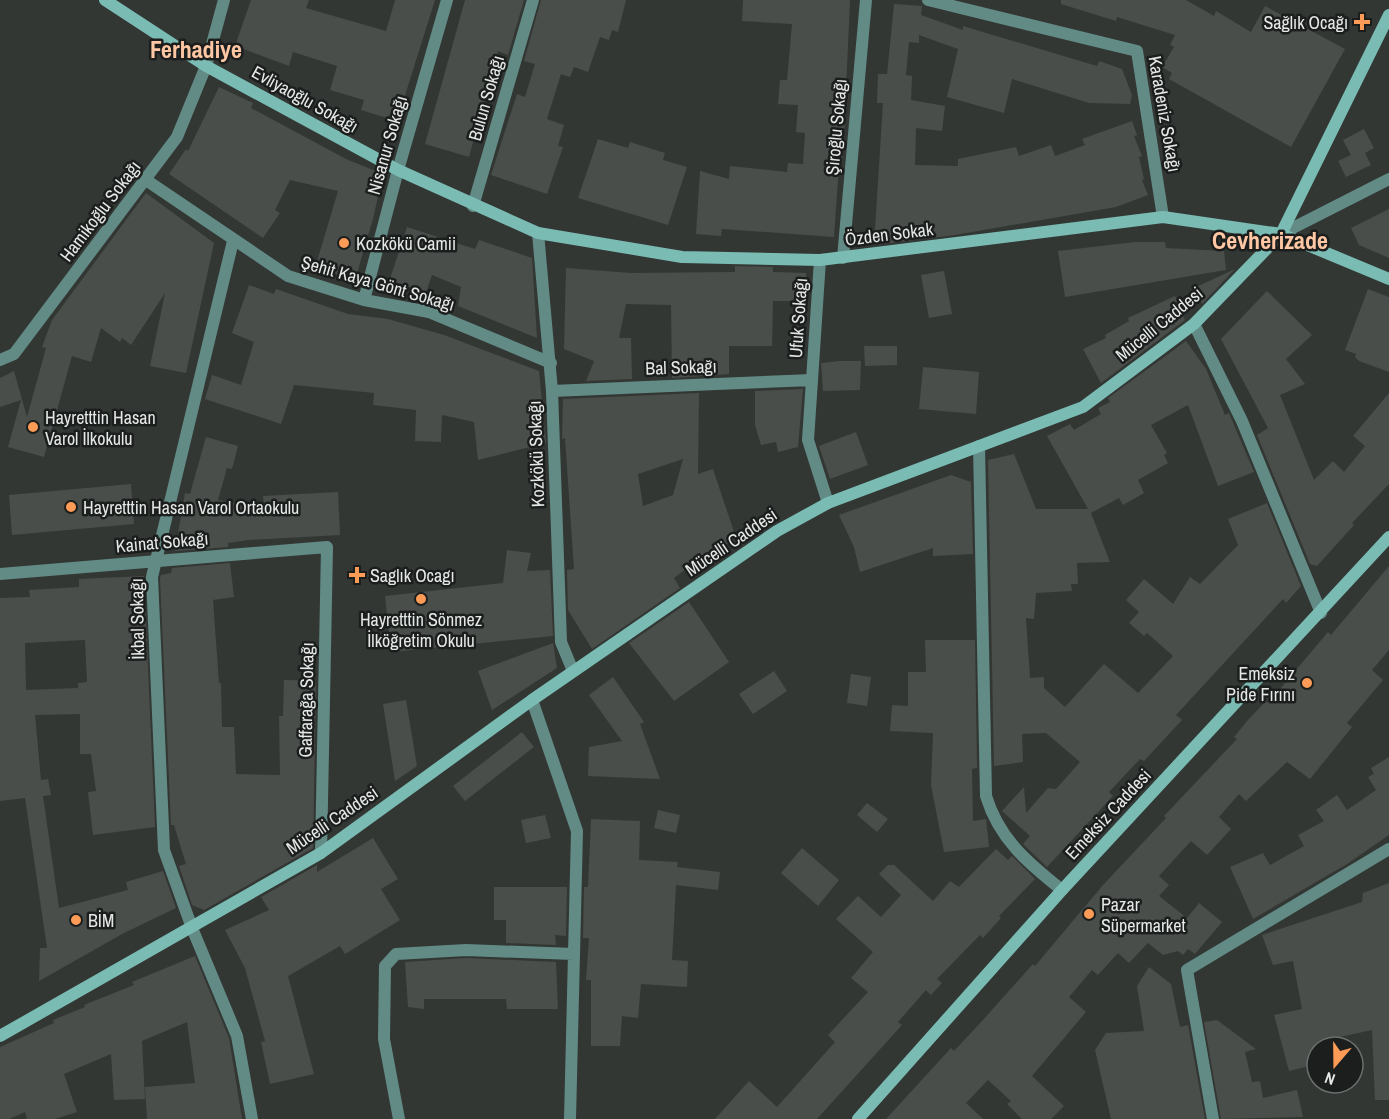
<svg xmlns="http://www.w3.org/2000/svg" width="1389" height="1119" font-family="'Archivo Narrow',sans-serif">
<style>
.building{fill:#4a4e4a;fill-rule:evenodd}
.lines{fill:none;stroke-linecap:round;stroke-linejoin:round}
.minor{stroke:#638b86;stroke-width:12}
.tertiary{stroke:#638b86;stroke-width:12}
.secondary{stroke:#7abbb3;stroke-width:12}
.poi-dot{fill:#fe9c57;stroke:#1b1e1d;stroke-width:2}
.labels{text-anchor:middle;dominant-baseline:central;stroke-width:5;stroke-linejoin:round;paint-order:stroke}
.poi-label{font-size:18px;fill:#e4e8e6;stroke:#1b1e1d;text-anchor:start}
.street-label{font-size:18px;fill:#e4e8e6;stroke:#1b1e1d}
.district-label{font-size:24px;font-weight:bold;fill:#ffc7a3;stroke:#1b1e1d}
</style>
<rect width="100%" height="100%" fill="#323734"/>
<path class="building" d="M251,0H309L306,8L386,31L395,0H435L397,121L361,110L364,100L330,90L337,66L293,52L289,66L235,46Z
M465,0H524L508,55L498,51L469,157L425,144Z
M541,0H626L618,32L612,30L609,40L600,37L588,72L574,67L570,77L561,74L547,119L564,125L558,146L563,147L547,194L491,175L517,94L525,97L535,64L524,61Z
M743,0H850L844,135L842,165H839L834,237L722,229L721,236L696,234L700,171L729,179L730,166L787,172L788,163L803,164L805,133L796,132L798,105L778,104L780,80H787L792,24L742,21Z
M1061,0H1186L1214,16L1216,11L1251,32L1265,6L1345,49L1291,147L1169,79L1172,73L1162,67L1174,47L1170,45L1175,35L1117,17L1116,21L1061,4Z
M894,4L922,6L921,15L963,30V26L1097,66L1099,61L1122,69L1132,95L1130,104L1089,103L1012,79L1004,113L947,97L958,49L919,35V43L909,42L906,75L912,76L911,100L945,106L942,131L916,128L915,165L958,166V159L1016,147L1019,156L1051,145L1055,156L1085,145L1082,139L1132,121L1137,135L1134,136L1142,156L1139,157L1144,179L1142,180L1148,195L1116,207L955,235L874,245L883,103H877L878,74H887Z
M219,87L253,103L251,108L346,159L383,174L373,219L355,280L315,268L338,191L290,180L275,210L280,213L263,238L169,174L186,149L188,151Z
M1364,129L1374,148L1365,153L1371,165L1346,177L1338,161L1351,155L1343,140Z
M598,139L628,148L630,142L665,153L663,160L687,167L668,225L578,198Z
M146,193L214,243L186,373L150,366L165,293L131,345L122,338L120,342L101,328L91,362L72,356L44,457L8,447L21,400L0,407V378L14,371L27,417L46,348L42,347L52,320Z
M1389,209V258L1359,245L1351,228Z
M407,227L475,249L479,240L532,258L537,338L458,306L461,287L432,275L426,292L389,282Z
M1135,242H1165L1166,248L1224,251L1226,270L1065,297L1058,251Z
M735,266L773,267V272L806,273V301H773L772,346H729V374L672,378L671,305L626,304L619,338H631L632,379L586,381L594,361L564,349L566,268L631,273L735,272Z
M1235,269L1202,304L1194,288Z
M944,271L952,314L929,318L921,275Z
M249,285L274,294L276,289L348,314L388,319L444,335L539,371L546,443L478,460L474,422L442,415L441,442L415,441L416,410L373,405L374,393L294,385L281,424L205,399L212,375L241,385L254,342L232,333Z
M1368,289L1389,297V372L1359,361L1355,357L1356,354L1345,350Z
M1267,291L1312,335L1286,359L1305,384L1280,395L1314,480L1333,461L1344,472L1365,446L1353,436L1389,393V484L1352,523L1354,525L1317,566L1310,564L1257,435L1268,428L1221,339Z
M1175,296L1185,320L1101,383L1083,349L1106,338L1105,335L1129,321L1128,318Z
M1186,341L1206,369L1225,415L1229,413L1254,472L1218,486L1188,405L1151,425L1167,453L1164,455L1168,463L1138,480L1144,493L1123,505L1119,498L1091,513L1110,562L1077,563L1078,584H1071L1072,591L1036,593L1034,619L1026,618L1030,678L1044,677V688L1065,707L1104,664L1138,693L1173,656L1147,633L1144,636L1129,623L1139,612L1126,600L1144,579L1173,604L1190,577L1200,584L1238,545L1228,519L1267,503L1301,586L1286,603L1283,599L1176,715L1182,720L1144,761L1140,759L1109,792L1113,796L1047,867L1023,844L1030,836L1002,811L1024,787L1026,813L1048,788L1056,789L1080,762L1046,733L1022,734L1023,762L994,766L988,460L1014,454L1036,509H1088L1047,436L1070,424L1074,430L1101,414L1098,408L1110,402L1108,398Z
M864,346H897V365L865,366Z
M840,361H861L860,390L823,391L821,363Z
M923,367L979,372L976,414L919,409Z
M803,389L798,447L778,452L776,442L761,445L755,425V391Z
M699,393L698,474L713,469L737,541L714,548L674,578L680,588L592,649L568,610L567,570L574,569L565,438L562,439L563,399ZM683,459L673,495L643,506L638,474Z
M856,432L868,465L830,479L819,446Z
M206,437L238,446L232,469L227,468L218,500L239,504L264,503L263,496L338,492L340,535L249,540L228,543V547L175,551L185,493L190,494Z
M951,475L971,482L973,554L933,556V548L860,572L854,547L839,515Z
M131,484L134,524L12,535L9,495Z
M507,550L531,553L527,571L550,570L553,636L391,652L385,596L503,583Z
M230,563L234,597L213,600L219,683H221L222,727H234L236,774L280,775L279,716H283L284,680L316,681L313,848L204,910L192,905L179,866L186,864L174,825H171L160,578L161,575L171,573L172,568Z
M1389,566V650L1372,670L1383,680L1347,723L1352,727L1310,779L1287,762L1246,801L1239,794L1219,817L1231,829L1207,855L1191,841L1159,876L1169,885L1159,896L1187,918L1199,903L1222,922L1195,954L1188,949L1183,955L1178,951L1163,955L1148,943L1129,963L1118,953L1098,975L1092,970L1069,997L1086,1012L1032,1076L1064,1106L1051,1119H1022L1007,1104L1011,1101L988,1080L966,1103L983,1119H886L951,1048L954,1051L982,1021L1033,964L1035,966L1103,885L1166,818L1164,816L1237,739L1234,737L1247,721L1266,701L1268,703L1328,632L1331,635Z
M144,576L155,827L93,835L88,792L96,791L91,754H80V714L35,715L41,780L48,779L51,795L43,796L59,908L128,890L126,882L163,871L176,908L124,933L39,981L40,948H47L25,798L0,801V598L30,597L29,590L79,587V579ZM85,640L87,682L78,683V688L26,690L25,643Z
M689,602L729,662L674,701L629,643Z
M925,640H975L977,768L972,769L973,821L986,819L989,847L944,852L931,785L933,733L890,731L892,705L908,706V672H926Z
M553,643L557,668L492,710L478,671Z
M774,671L787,691L753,714L739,694Z
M851,674L871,677L867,706L847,703Z
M613,677L644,722L640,724L660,779L588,776L589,747L622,741L589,695Z
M406,700L417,766L395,781L383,704Z
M522,732L534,747L465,801L453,786Z
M1389,757V835L1347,864L1253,919L1230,867L1263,853L1270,865L1304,846L1298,835L1324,821L1316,810L1337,795L1347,810L1376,790L1368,777L1374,774L1371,768Z
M867,803L888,819L877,832L857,815Z
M658,810L680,815L676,833L654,828Z
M545,815L551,838L526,843L521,820Z
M591,819L640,821L639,860L678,862L677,867L720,872L718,890L676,885L672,960L688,961L687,987L641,984L638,1018L622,1016L620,1046H591V980H586L589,938H583L584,887H588Z
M373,838L398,879L381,889L400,920L345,954L340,946L288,976L314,1074L270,1084L261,1042L265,1041L245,968L225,930L269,910L261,897L317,865V872Z
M802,848L839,880L818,906L781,873Z
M996,849L1008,860L1012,856L1035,879L999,916L1001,918L983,938L980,935L937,979L942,983L931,995L926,990L898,1022L902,1025L817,1119H715L749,1081L777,1107L835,1042L828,1035L868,992L851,978L873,952L836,919L858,896L881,917L901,895L879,874L888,865H894L933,901L950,881L959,887Z
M1389,883V1100H1375L1372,1030L1317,1042V1064L1289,1071L1274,1015L1302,1009L1293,961L1273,965L1262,935L1362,902L1363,893Z
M494,887H567L566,936L555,935L556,945L506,943V920H494Z
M195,956L229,1038L242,1119H147L145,1087L195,1083L187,1022L142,1041L145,1099L114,1100L111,1054L64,1074L77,1112L55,1119H27L25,1112L9,1119H0V1047L54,1023L53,1020L85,1007L84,1005L134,985L132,982Z
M466,958L556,962L558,1009H507L506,999H424V1009L408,1007L405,962Z
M1149,967L1171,984L1180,1027L1188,1025L1205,1119H1111L1095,1050L1106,1033L1144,1031L1137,986Z
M1217,1020L1256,1049L1245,1052L1252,1082L1260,1081L1263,1098L1297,1090L1303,1117L1221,1119L1204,1022Z"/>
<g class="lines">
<path class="minor" d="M928,0L1137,51L1163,217
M146,180L288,276L364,300L429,312L551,363
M473,206L533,0
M538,233L552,391L561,642L573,671
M1281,234L1389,179
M233,241L152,577L164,850L192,928L237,1036L252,1119
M843,258L866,0
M820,260L808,440L828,503
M364,300L398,170L447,0
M1194,324L1242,421L1321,613
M552,391L812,380
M979,446L986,796C999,839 1028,863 1062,890
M0,574L327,547L321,853
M532,700L577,831L570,1119
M399,1119L384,1039L385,966L396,954L466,950L574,954
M1213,1119L1187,970L1389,849"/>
<path class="tertiary" d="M0,360L14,354L177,137L206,66L224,0"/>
<path class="secondary" d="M105,0L206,66L398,170L538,233L682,257L820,260L1163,217L1281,234L1389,279
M0,1036L321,853L532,700L777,531L828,503L1083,407L1194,324L1281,234L1389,15
M858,1119L1062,890L1389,537"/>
</g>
<g class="poi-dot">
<path d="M1359 13h6v6h6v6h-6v6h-6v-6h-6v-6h6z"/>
<circle cx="344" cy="243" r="6"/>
<circle cx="33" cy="427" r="6"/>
<circle cx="71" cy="507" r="6"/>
<path d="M354 566h6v6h6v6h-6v6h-6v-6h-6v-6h6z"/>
<circle cx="421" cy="599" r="6"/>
<circle cx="1307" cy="683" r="6"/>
<circle cx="1089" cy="914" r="6"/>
<circle cx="76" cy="920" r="6"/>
</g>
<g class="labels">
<g class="poi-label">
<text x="1348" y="22" text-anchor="end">Sağlık Ocağı</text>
<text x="356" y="243">Kozkökü Camii</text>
<text x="45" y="417">Hayretttin Hasan<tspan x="45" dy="21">Varol İlkokulu</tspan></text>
<text x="83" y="507">Hayretttin Hasan Varol Ortaokulu</text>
<text x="370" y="575">Saglık Ocagı</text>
<text x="421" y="619" text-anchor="middle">Hayretttin Sönmez<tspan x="421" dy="21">İlköğretim Okulu</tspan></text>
<text x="1295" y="673" text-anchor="end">Emeksiz<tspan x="1295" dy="21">Pide Fırını</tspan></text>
<text x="1101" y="904">Pazar<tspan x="1101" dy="21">Süpermarket</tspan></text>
<text x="88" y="920">BİM</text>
</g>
<g class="street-label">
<text transform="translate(486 98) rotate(-74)">Bulun Sokağı</text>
<text transform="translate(305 99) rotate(29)">Evliyaoğlu Sokağı</text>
<text transform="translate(1165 114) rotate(80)">Karadeniz Sokağı</text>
<text transform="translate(836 127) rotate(-85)">Şiroğlu Sokağı</text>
<text transform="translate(387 145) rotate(-74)">Nisanur Sokağı</text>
<text transform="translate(100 211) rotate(-53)">Hamikoğlu Sokağı</text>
<text transform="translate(889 234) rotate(-7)">Özden Sokak</text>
<text transform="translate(378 283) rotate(16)">Şehit Kaya Gönt Sokağı</text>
<text transform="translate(798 318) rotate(-86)">Ufuk Sokağı</text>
<text transform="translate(1159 324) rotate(-39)">Mücelli Caddesi</text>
<text transform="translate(681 367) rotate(-2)">Bal Sokağı</text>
<text transform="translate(536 454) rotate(-92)">Kozkökü Sokağı</text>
<text transform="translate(162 542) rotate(-5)">Kainat Sokağı</text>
<text transform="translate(731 542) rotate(-34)">Mücelli Caddesi</text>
<text transform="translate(137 619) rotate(-91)">İkbal Sokağı</text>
<text transform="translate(306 700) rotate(-89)">Gaffarağa Sokağı</text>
<text transform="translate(1108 814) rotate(-47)">Emeksiz Caddesi</text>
<text transform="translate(332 820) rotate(-34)">Mücelli Caddesi</text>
</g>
<g class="district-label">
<text x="196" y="49">Ferhadiye</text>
<text x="1270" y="240">Cevherizade</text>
</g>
</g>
<g transform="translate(1335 1065) rotate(200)"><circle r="28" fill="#1b1e1d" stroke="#6b6f6d" stroke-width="1.5"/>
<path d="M0-4.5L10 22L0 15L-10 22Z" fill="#fe9c57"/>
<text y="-9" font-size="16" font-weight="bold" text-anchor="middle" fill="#e4e8e6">N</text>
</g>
</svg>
